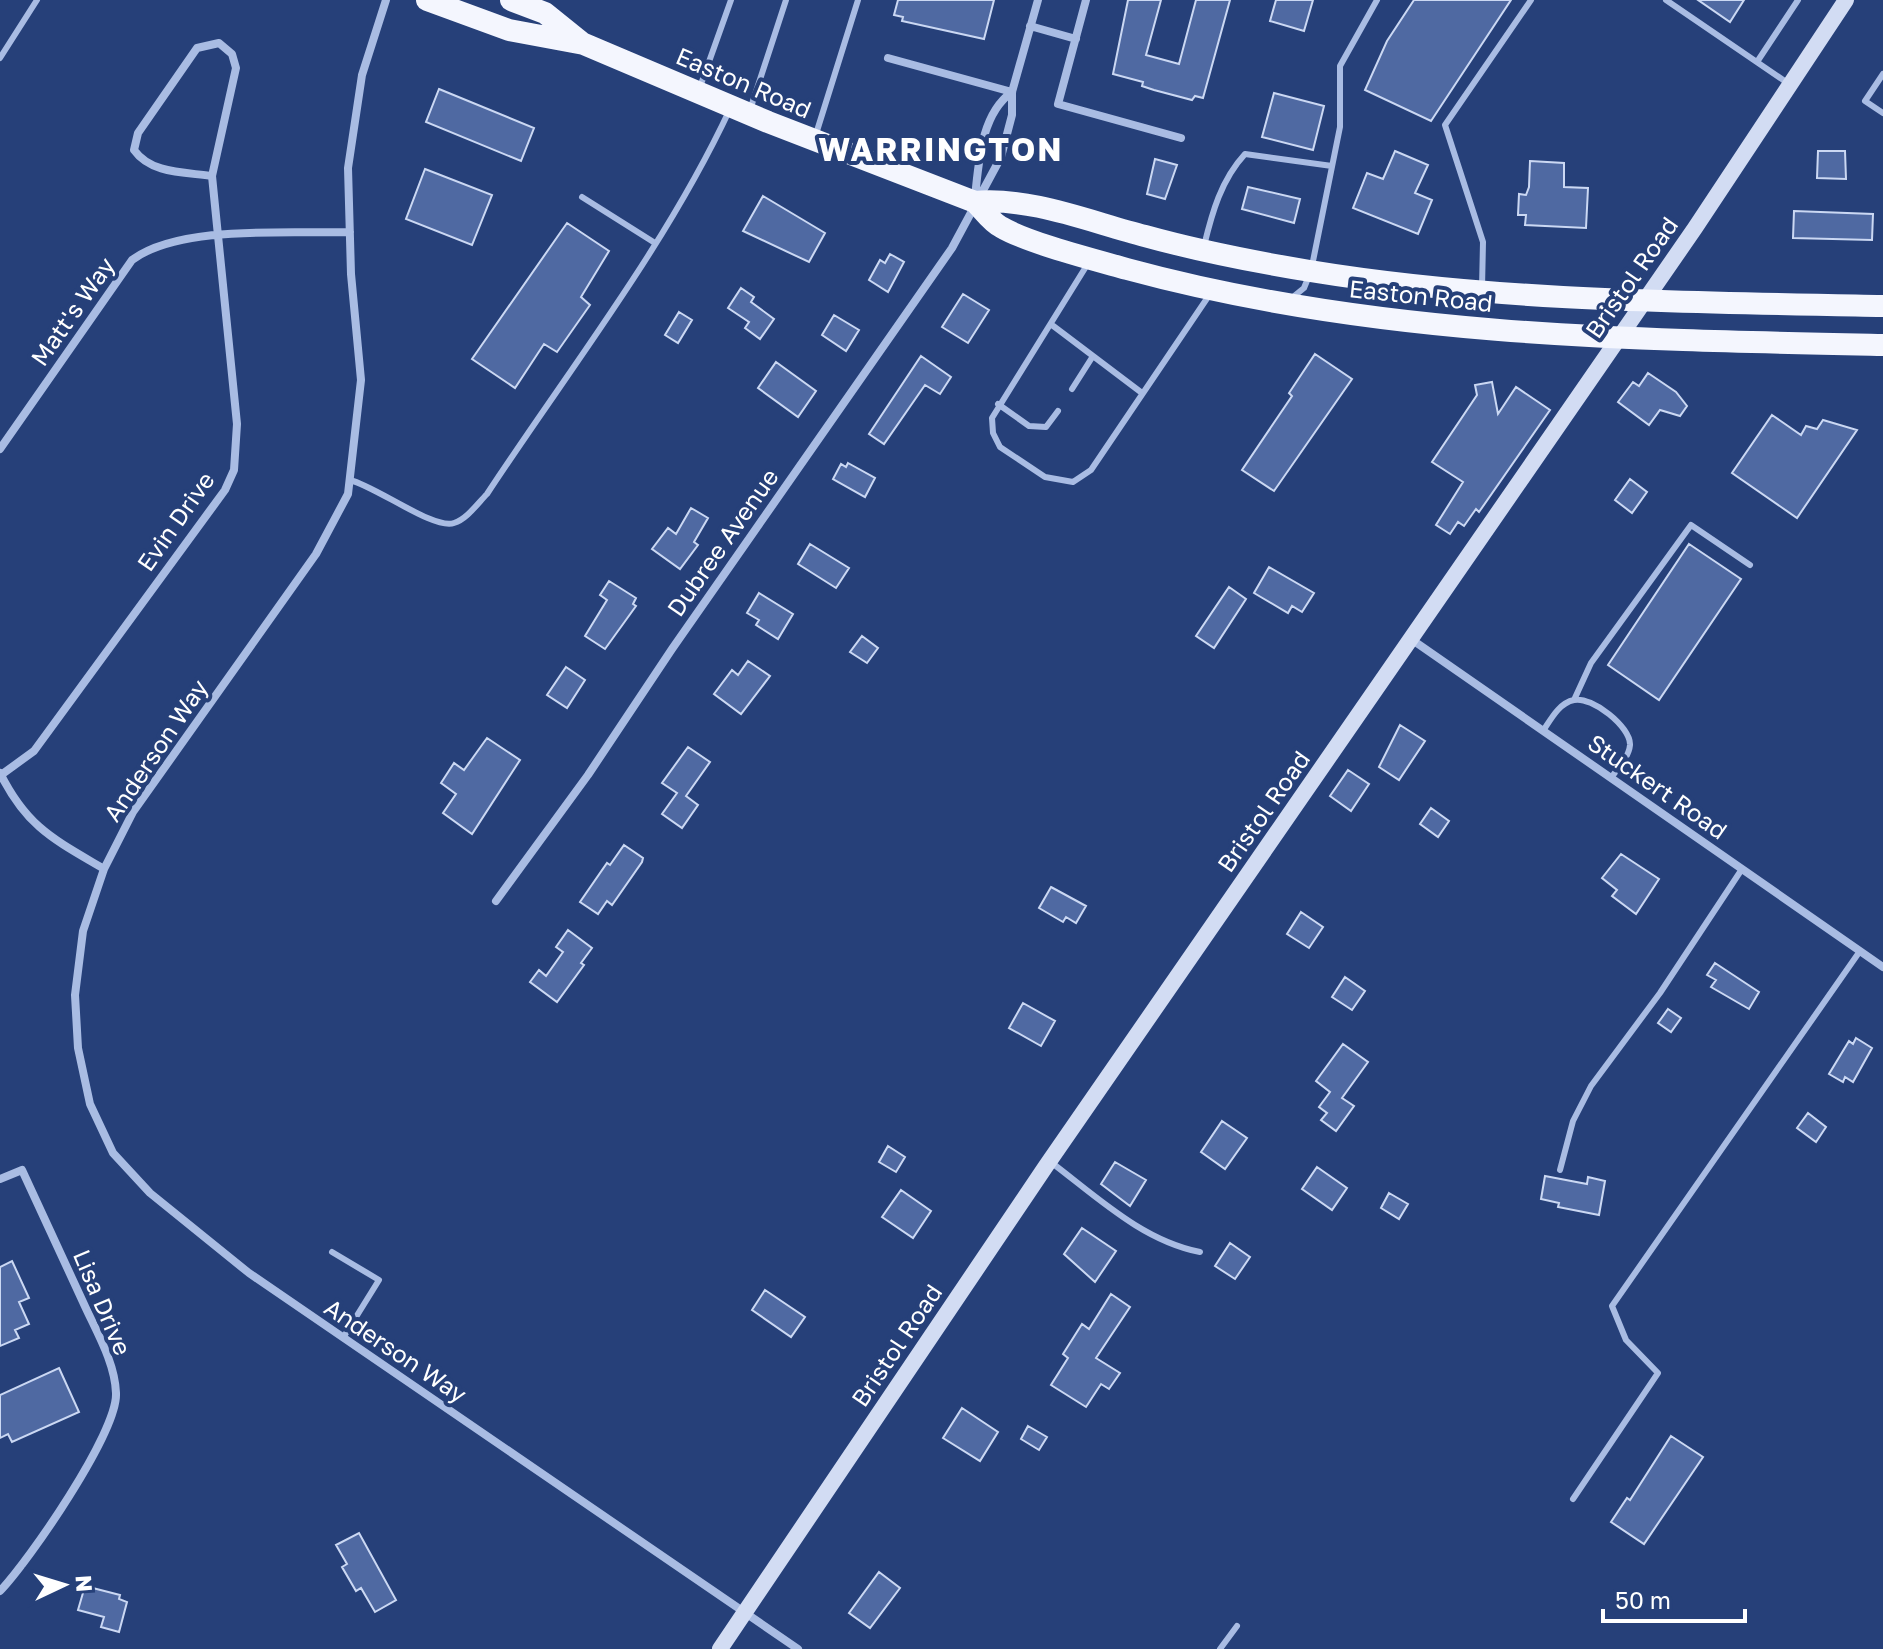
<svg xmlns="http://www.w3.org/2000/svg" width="1883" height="1649" font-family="'Golos Text',sans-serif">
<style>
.building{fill:#4f69a2;stroke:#cbd8f3;stroke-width:2}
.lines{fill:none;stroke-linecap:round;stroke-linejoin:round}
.service{stroke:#a9bce3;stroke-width:6}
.minor{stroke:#a9bce3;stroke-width:8}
.secondary{stroke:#d2dcf3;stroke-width:16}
.trunk{stroke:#f4f6fe;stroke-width:22}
.labels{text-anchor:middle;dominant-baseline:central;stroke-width:8;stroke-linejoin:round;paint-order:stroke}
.street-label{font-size:24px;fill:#fff;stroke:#264079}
.district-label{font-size:32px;font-weight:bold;letter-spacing:2px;fill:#fff;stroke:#264079}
</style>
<rect width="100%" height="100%" fill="#264079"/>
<path class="building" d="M898,0H994L984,39L902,21L903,17L894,15Z
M1128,0H1161L1146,55L1179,64L1196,0H1230L1203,98L1195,96L1192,100L1154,90L1142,86L1143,82L1113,74Z
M1276,0H1313L1304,31L1270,21Z
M1414,0H1511L1431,121L1365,90L1387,41Z
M1698,0H1744L1730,22Z
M439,89L534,128L521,161L426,122Z
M1274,93L1324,106L1313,150L1262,137Z
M1395,151L1428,165L1415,193L1432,200L1418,234L1353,208L1367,173L1383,179Z
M1818,151H1845L1846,179L1817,178Z
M1155,159L1177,165L1165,199L1147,194Z
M1530,161L1564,163V187L1588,188L1586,228L1525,225L1526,215H1518L1519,194L1526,195L1529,187Z
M425,169L492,195L472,245L406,219Z
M1248,187L1300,199L1294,223L1242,209Z
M763,196L825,233L809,262L743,231Z
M1794,211L1873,214L1872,240L1793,238Z
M567,223L609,251L581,297L590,305L557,352L544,344L515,388L472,359Z
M890,254L904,262L888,292L869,280L880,260L885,263Z
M741,288L754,297L751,302L774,319L760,339L745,328L749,322L728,308Z
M963,294L989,310L968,343L942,327Z
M679,312L692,320L678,343L665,335Z
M834,315L859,330L846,351L822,335Z
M1315,354L1352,379L1274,491L1242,470L1292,396L1289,393Z
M921,356L951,377L940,394L925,385L884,444L869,434Z
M776,362L816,391L798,417L758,388Z
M1648,373L1676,392L1687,406L1680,416L1660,410L1649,425L1618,402L1633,382L1639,386Z
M1492,382L1498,414L1516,387L1550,410L1479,512L1476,509L1464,526L1458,522L1450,534L1436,525L1463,482L1432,462L1477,395L1475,385Z
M1772,415L1801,435L1806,426L1817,429L1823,420L1857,430L1797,518L1732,473Z
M848,463L875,478L865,497L833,479L841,464L846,467Z
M1630,479L1647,492L1632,513L1615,500Z
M691,508L708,518L694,542L698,545L680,569L652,549L668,528L676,534Z
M810,544L849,568L836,588L798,564Z
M1689,544L1741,579L1659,700L1608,665Z
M1269,567L1314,593L1302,612L1292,606L1288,613L1254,593Z
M609,581L636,598L633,604L636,606L605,649L585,636L607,600L600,595Z
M1229,587L1246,599L1214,648L1196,636Z
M759,593L793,614L778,639L756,625L759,620L747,613Z
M862,636L878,648L867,663L850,652Z
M748,661L770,676L741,714L714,694L732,670L738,675Z
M566,667L585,680L567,708L547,695Z
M1400,725L1425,741L1399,780L1379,767Z
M487,738L520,760L472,834L443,813L456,794L441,783L454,763L464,770Z
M688,747L710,762L686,796L698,805L682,828L662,814L677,793L662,783Z
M1348,770L1369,784L1351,811L1330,796Z
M1431,808L1449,821L1438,837L1420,824Z
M624,845L643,858L642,862L612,905L607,901L598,914L580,902L607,863L610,865Z
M1621,854L1659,879L1636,914L1612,896L1617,890L1602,878Z
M1051,887L1086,906L1076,923L1066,917L1063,922L1039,908Z
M1301,912L1323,927L1309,948L1287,934Z
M568,930L592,948L581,963L584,965L557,1002L530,982L539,970L546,976L563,952L556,947Z
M1715,963L1759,992L1749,1009L1711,987L1716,980L1707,975Z
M1345,977L1365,991L1352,1010L1332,997Z
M1023,1003L1055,1021L1041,1046L1009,1028Z
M1668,1009L1681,1018L1671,1032L1658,1023Z
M1856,1038L1872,1048L1853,1082L1845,1077L1843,1082L1829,1074L1849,1041L1853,1044Z
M1343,1044L1368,1062L1342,1098L1354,1106L1336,1131L1321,1120L1327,1113L1319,1107L1330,1092L1316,1081Z
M1808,1113L1826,1127L1816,1142L1797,1128Z
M1222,1121L1247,1138L1225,1169L1201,1152Z
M888,1146L905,1157L896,1172L879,1162Z
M1115,1162L1146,1180L1130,1206L1101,1184Z
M1317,1167L1347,1188L1332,1210L1302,1189Z
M1545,1176L1587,1184L1588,1177L1605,1181L1599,1215L1558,1207L1559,1203L1541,1199Z
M901,1190L931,1211L913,1238L882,1217Z
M1389,1193L1408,1204L1399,1219L1381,1208Z
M1082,1228L1116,1251L1095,1282L1064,1254Z
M1230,1243L1250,1257L1235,1279L1215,1266Z
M12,1261L29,1298L19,1302L29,1324L15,1330L19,1338L0,1346V1267Z
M765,1290L805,1317L791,1337L752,1310Z
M1111,1294L1130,1307L1096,1358L1120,1373L1109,1389L1101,1384L1086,1407L1051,1385L1068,1358L1063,1354L1082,1324L1089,1329Z
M59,1368L79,1412L12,1442L8,1434L0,1438V1395Z
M962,1408L998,1432L980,1461L943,1438Z
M1028,1426L1047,1437L1039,1450L1021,1439Z
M1671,1436L1703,1457L1644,1544L1611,1522L1627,1498L1630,1500Z
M359,1533L396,1600L375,1612L361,1588L356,1591L342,1567L347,1564L336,1545Z
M879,1572L900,1588L870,1628L849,1613Z
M85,1586L120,1595L119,1599L127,1602L119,1632L101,1627L104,1617L78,1610Z"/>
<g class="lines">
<path class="service" d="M1666,0L1789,84
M0,58L37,0
M1757,62L1798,0
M1883,74L1865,101L1883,113
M700,87L731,0
M750,110L786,0
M816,134L858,0
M582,197L655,243
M1204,246C1212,213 1221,180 1245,154L1332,166
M1087,265L992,418L993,433L1000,447L1045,477L1073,482L1091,470L1210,294
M1482,288L1483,242L1445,125L1531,0
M1293,297L1304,288L1311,271L1340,127V66L1377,0
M1052,325L1142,393
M1072,389L1093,356
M998,404L1029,426L1046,427L1058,411
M350,480C377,487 434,530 454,523C467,519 478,503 487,494C570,368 666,246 730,109
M1574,700L1591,663L1691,525L1750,565
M1543,731C1551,719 1559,703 1574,700C1592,696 1631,727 1630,745C1629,757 1618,768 1611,778
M1052,1163C1097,1197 1143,1241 1200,1252
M1560,1170L1573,1121L1591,1086L1660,993L1742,869
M332,1252L379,1280L343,1338
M1573,1499L1658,1373L1626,1340L1612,1306L1860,951
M1220,1649L1237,1626"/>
<path class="minor" d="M386,0L362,75L348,168L351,274L361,380L348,494L316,554L133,812L104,869L83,931L75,995L78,1048L90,1104L113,1153L150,1193L249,1273L798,1649
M1086,0L1058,104L1181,138
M1030,26L1076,39
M888,58L1012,92
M975,197C979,161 981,114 1012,92
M0,449L132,260C180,224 290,234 350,232
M1411,639L1883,967
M0,773C27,827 53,839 104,869
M1,775L34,751L225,490L234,470L237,424L212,176L236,68L232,54L219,43L197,48L138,133L134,150C151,174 185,172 212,176
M496,901L588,775L672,649L952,248L1001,157L1012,115V92L1038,0
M0,1179L22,1170C42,1214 63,1258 83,1302C96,1331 115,1362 116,1393C118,1432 29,1561 0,1591"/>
<path class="secondary" d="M720,1649L1046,1166L1695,228L1846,0"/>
<path class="trunk" d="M427,0L509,30L584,44L768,122L975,202C983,210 991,222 1001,227C1028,243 1095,260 1127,269C1373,336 1630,340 1883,345
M511,0L545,13L581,42
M975,202C1031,197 1090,222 1145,236C1199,251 1255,262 1310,271C1499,302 1693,302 1883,306"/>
</g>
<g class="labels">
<g class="street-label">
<text transform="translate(744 82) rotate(23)">Easton Road</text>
<text transform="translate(1631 277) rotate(-55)">Bristol Road</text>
<text transform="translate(1421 295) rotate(6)">Easton Road</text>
<text transform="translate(72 311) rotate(-55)">Matt's Way</text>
<text transform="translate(175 521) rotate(-55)">Evin Drive</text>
<text transform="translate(722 542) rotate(-55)">Dubree Avenue</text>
<text transform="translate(155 750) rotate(-56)">Anderson Way</text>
<text transform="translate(1658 786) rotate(35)">Stuckert Road</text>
<text transform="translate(1263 811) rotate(-55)">Bristol Road</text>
<text transform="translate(103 1302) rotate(67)">Lisa Drive</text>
<text transform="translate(896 1345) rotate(-56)">Bristol Road</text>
<text transform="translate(396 1350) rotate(34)">Anderson Way</text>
</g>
<g class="district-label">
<text x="941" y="149">WARRINGTON</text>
</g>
</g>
<g transform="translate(64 1585) rotate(86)" stroke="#264079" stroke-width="6" paint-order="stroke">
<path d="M0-6L14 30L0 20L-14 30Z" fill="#ffffff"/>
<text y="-12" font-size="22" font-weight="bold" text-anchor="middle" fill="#ffffff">N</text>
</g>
<path d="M1603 1609v12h142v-12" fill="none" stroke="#ffffff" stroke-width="4"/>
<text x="1615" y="1609" font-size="24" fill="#ffffff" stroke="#264079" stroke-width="6" paint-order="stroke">50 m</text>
</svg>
